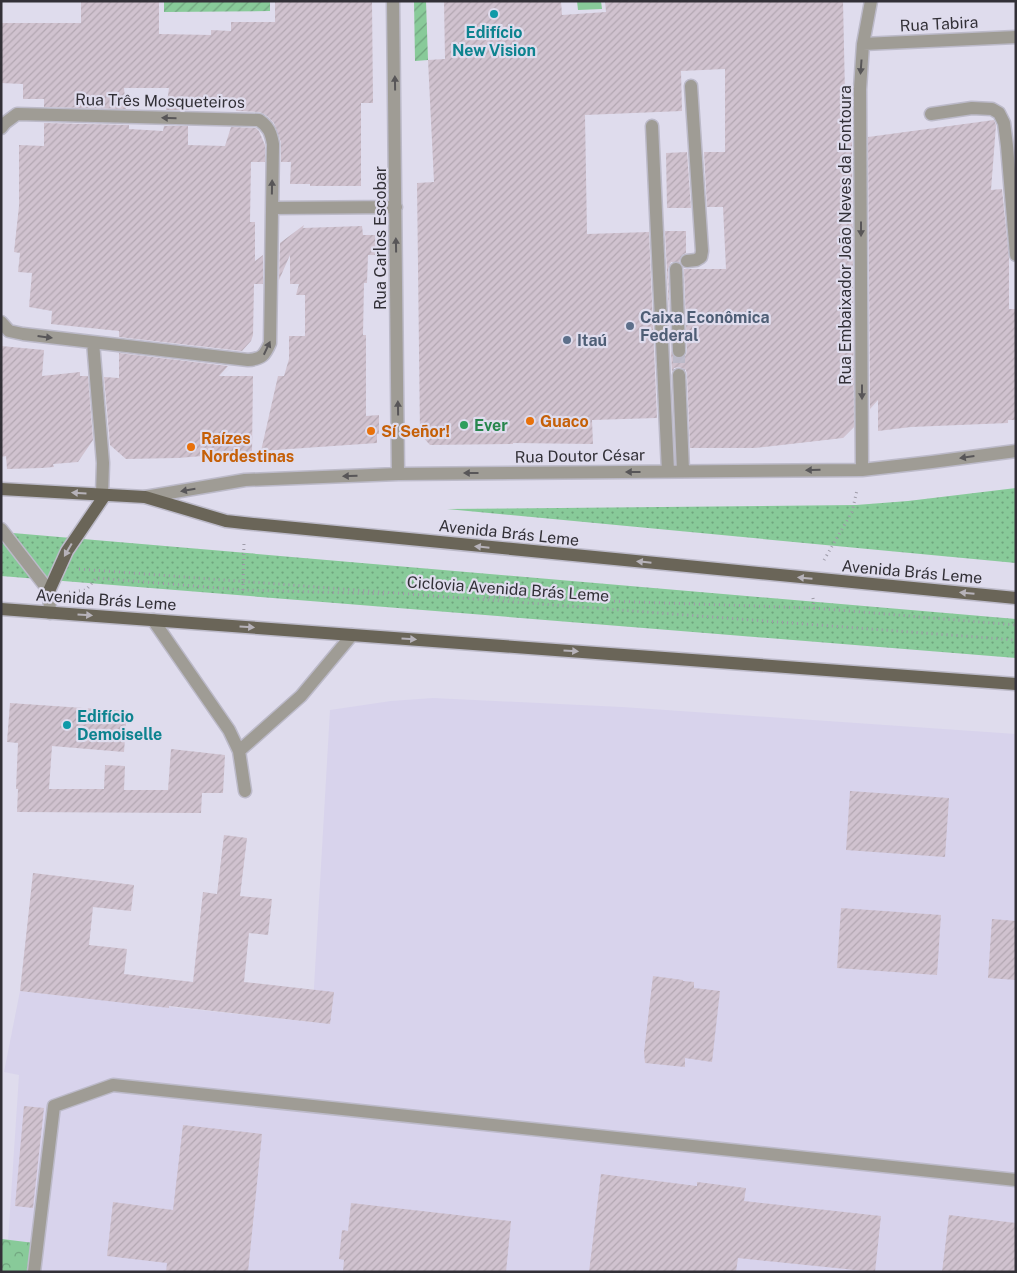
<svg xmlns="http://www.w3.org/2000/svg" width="1017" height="1273" font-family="'Public Sans',sans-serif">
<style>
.built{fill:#d8d3ec}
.grass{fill:url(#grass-dots)}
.forest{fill:url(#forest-crowns)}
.garden{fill:url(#garden-furrows)}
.pitch{fill:#88ca99}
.building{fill:url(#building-hatch)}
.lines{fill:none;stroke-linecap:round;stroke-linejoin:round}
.minor-tunnel{stroke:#bcbac9;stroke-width:12;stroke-dasharray:12 6;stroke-linecap:butt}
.minor-casing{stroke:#bcbac9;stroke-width:15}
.major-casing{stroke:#bcbac9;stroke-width:15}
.path{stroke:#9f9ca9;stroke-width:3;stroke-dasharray:1 4;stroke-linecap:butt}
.minor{stroke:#9f9c95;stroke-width:12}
.major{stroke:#6a6558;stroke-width:12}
.oneway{fill:#585658}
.oneway2{fill:#b6b2b9}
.culture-dot{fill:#0f9aa8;stroke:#dfdced;stroke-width:2}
.service-dot{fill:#5c6f8a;stroke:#dfdced;stroke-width:2}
.food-dot{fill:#e8710a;stroke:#dfdced;stroke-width:2}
.leisure-dot{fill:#2e9e5b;stroke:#dfdced;stroke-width:2}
.labels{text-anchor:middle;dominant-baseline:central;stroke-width:4.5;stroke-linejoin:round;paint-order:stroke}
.street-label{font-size:16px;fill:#323037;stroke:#dfdced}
.culture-label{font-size:16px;font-weight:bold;fill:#0d838f;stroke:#dfdced}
.service-label{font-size:16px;font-weight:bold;fill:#4e5e75;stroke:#dfdced;text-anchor:start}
.food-label{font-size:16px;font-weight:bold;fill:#c56008;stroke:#dfdced;text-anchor:start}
.leisure-label{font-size:16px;font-weight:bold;fill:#27864d;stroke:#dfdced;text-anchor:start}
</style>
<defs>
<pattern id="grass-dots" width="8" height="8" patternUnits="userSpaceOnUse" patternTransform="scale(1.25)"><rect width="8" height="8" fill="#88ca99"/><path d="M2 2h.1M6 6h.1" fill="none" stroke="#70a47e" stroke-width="1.8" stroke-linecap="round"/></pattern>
<pattern id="forest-crowns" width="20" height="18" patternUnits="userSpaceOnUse" patternTransform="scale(1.25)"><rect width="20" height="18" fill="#88ca99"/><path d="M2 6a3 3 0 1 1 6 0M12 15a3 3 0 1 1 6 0" fill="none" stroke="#70a47e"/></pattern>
<pattern id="garden-furrows" width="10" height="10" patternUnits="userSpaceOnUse" patternTransform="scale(1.25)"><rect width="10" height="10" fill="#88ca99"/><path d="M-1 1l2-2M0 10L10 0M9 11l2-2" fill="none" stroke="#70a47e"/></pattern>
<pattern id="building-hatch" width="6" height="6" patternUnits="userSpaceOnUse" patternTransform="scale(1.25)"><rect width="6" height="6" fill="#d0c2cf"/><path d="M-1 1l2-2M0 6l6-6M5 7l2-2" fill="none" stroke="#b3a7b2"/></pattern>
</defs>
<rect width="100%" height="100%" fill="#dfdced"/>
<path class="built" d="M433,698L622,707L1016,734V1272H6L19,1075L4,1072L20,991L312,1022L330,710L391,701Z"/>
<path class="grass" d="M1016,488V563L447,509L856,505L908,501Z
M1,532L1016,619V658L1,576Z"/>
<path class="forest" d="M2,1239L34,1243L31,1272H1Z"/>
<path class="garden" d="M164,1H270V11L164,12Z
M414,1H426L428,60L415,61Z"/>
<path class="pitch" d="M577,1H601L602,9L578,10Z"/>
<path class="building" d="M81,1H159V34L211,35V30L231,31V22H275V1H372L373,103H361V186H310V184H290L291,162H281V142L274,123L267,116L260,112L236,111L238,105H189V110H166L169,88H124L126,109L44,107V99H23V84L1,83V23H81Z
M444,1H561L562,15L606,12L605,1H843L846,140H852L854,427L843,438L755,448H690L687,374L686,370L679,367L674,368L672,372L665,231H686V253L682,255L679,262H671L668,269L671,351L675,358L680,359L686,355L687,351L684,269H726L723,207H707L704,152H725V69L681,71L682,111L585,115L587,234L649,232L657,418L592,420L593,444L513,443V444L430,445L420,434L417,183L434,182L428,60L445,59Z
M994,120L996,125L991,190L1002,189L1009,258V309H1016V420H1008V423L911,427L878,431V400L870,409L868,137Z
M44,123L129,125V129L163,131L164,126H188V145L225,146L231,127L256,128L259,131L265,145V162H251L250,222H255V261L263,255V284H254L253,335L251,341L242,351L119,337V331L51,324L52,311L29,307L32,273L18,272L20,253L14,252L19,206V145L44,146Z
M687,152L691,208H667L666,153Z
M304,225L303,228L362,226L363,235H375L376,255H368L367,283H364L363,335H366V416L379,415V434H377V443L261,451L278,376H284L289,359V336H305V295H296L299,284H290V255L279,280L280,243Z
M1,346L44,350L42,376L80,372V376H88L93,440L78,462L53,464L54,467L42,468L7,469L6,456L1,457Z
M119,353L228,366L219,376H253L252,452L178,458L126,459L110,445L104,377L119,378Z
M10,703L127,711L124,752L52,746L49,789H104L105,765L125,766L124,790H168L171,749L225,755L223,793H202L201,813L17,812L18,789H16L18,743L7,742Z
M850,791L949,798L945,857L846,850Z
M224,835L247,838L240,896L272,899L268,935L249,933L244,982L334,992L330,1024L169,1006V1008L20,991L33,873L134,885L131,911L93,907L89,945L127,949L124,974L193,982L203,892L217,894Z
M841,908L941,915L937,975L837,968Z
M992,919L1016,921V980L988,978Z
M653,976L683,980V981L694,982V988L720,991L712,1062L685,1058V1067L645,1063L644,1052Z
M24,1106L44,1108L33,1208L15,1206Z
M183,1125L262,1134L248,1272H166L167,1263L107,1256L113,1202L173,1210Z
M601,1174L697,1186V1182L746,1188L744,1201L881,1216L875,1272L738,1258L736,1272H589Z
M351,1203L511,1221L506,1272H343L344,1260L339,1259L342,1230L348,1231Z
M949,1215L1016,1223V1272H942Z"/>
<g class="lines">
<path class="minor-tunnel" d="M679,351V375"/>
<g class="minor-casing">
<path id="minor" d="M393,1L398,474
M863,44L1016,37
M931,114L972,108L992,109L999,113L1004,123L1007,146L1016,255
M652,126L668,471
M1,128L5,123L17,114L259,120C269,127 271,133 273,144L270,343C265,355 262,359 248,360L23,334L9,331L1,322
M272,208L396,207
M687,261L696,260L701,257L702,251L691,86
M676,269L679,351
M93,342L103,463L102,495
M679,375L683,471
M862,470L860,89L863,44L871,1
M145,497L245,480L398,474L862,470L932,462L1016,451
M1,529L49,591L50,613
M153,620L229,730L239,751L245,791
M239,751L301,696L352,635
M34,1272L54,1106L113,1085L1016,1180"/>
</g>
<g class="major-casing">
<path id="major" d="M1,489L145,497L226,521L244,523L1016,598
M49,591L67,551L105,495
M1,609L1016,684"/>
</g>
<path class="path" d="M824,560L852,512L857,490
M79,569L1016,640
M243,590L244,542
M69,592L86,590L96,578L243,590L388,594
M484,597L814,608
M813,598L814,608L1016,625"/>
<use href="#minor" class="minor"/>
<use href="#major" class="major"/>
</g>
<defs><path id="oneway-solid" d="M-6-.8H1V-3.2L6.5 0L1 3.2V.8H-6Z" transform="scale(1.25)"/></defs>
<g class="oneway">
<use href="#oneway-solid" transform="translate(861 67) rotate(94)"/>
<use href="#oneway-solid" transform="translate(395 83) rotate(-91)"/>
<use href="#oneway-solid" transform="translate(169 118) rotate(-179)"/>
<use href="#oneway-solid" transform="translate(272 187) rotate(-89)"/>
<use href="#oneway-solid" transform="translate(861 229) rotate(90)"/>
<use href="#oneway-solid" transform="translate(396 245) rotate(-91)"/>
<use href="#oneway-solid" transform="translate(45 337) rotate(7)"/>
<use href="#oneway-solid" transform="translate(267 348) rotate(-65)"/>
<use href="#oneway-solid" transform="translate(862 392) rotate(90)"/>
<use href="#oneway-solid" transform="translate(398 408) rotate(-91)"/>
<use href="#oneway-solid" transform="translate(967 457) rotate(172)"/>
<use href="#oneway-solid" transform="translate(813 470) rotate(179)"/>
<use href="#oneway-solid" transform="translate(633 472) rotate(180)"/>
<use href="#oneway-solid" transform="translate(471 473) rotate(180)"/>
<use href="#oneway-solid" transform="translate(350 476) rotate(178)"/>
<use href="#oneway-solid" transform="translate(188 490) rotate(170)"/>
</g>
<g class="oneway2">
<use href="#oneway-solid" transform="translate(79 493) rotate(-177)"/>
<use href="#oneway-solid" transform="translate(482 547) rotate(-174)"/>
<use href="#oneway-solid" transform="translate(68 550) rotate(120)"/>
<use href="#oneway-solid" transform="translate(644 562) rotate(-174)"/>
<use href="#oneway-solid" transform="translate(805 578) rotate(-175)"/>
<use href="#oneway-solid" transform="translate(967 593) rotate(-175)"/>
<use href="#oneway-solid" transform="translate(85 615) rotate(4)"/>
<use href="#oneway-solid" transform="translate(247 627) rotate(4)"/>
<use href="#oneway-solid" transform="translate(409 639) rotate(4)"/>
<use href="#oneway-solid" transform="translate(571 651) rotate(4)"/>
</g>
<g class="culture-dot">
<circle cx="494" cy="14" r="5"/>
<circle cx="67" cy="725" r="5"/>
</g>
<g class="service-dot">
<circle cx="630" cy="326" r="5"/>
<circle cx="567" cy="340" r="5"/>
</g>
<g class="food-dot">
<circle cx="530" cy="421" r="5"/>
<circle cx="371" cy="431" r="5"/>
<circle cx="191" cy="447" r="5"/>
</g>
<circle class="leisure-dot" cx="464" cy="425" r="5"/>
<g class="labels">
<g class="street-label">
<text transform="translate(939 24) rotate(-3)">Rua Tabira</text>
<text transform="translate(160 101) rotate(1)">Rua Três Mosqueteiros</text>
<text transform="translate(845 235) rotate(-90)">Rua Embaixador João Neves da Fontoura</text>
<text transform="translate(380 238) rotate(-90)">Rua Carlos Escobar</text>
<text transform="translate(580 456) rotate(-1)">Rua Doutor César</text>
<text transform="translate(509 533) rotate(6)">Avenida Brás Leme</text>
<text transform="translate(912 572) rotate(5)">Avenida Brás Leme</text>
<text transform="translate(508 589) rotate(4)">Ciclovia Avenida Brás Leme</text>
<text transform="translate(106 600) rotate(4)">Avenida Brás Leme</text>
</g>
<g class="culture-label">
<text x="494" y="32">Edifício<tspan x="494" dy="18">New Vision</tspan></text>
<text x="77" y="716" text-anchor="start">Edifício<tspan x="77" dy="18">Demoiselle</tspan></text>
</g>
<g class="service-label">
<text x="640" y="317">Caixa Econômica<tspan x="640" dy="18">Federal</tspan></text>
<text x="577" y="340">Itaú</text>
</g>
<g class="food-label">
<text x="540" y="421">Guaco</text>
<text x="381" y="431">Sí Señor!</text>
<text x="201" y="438">Raízes<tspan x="201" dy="18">Nordestinas</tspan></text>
</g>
<g class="leisure-label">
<text x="474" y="425">Ever</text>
</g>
</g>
<rect width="1017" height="1273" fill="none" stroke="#323037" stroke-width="5"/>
</svg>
